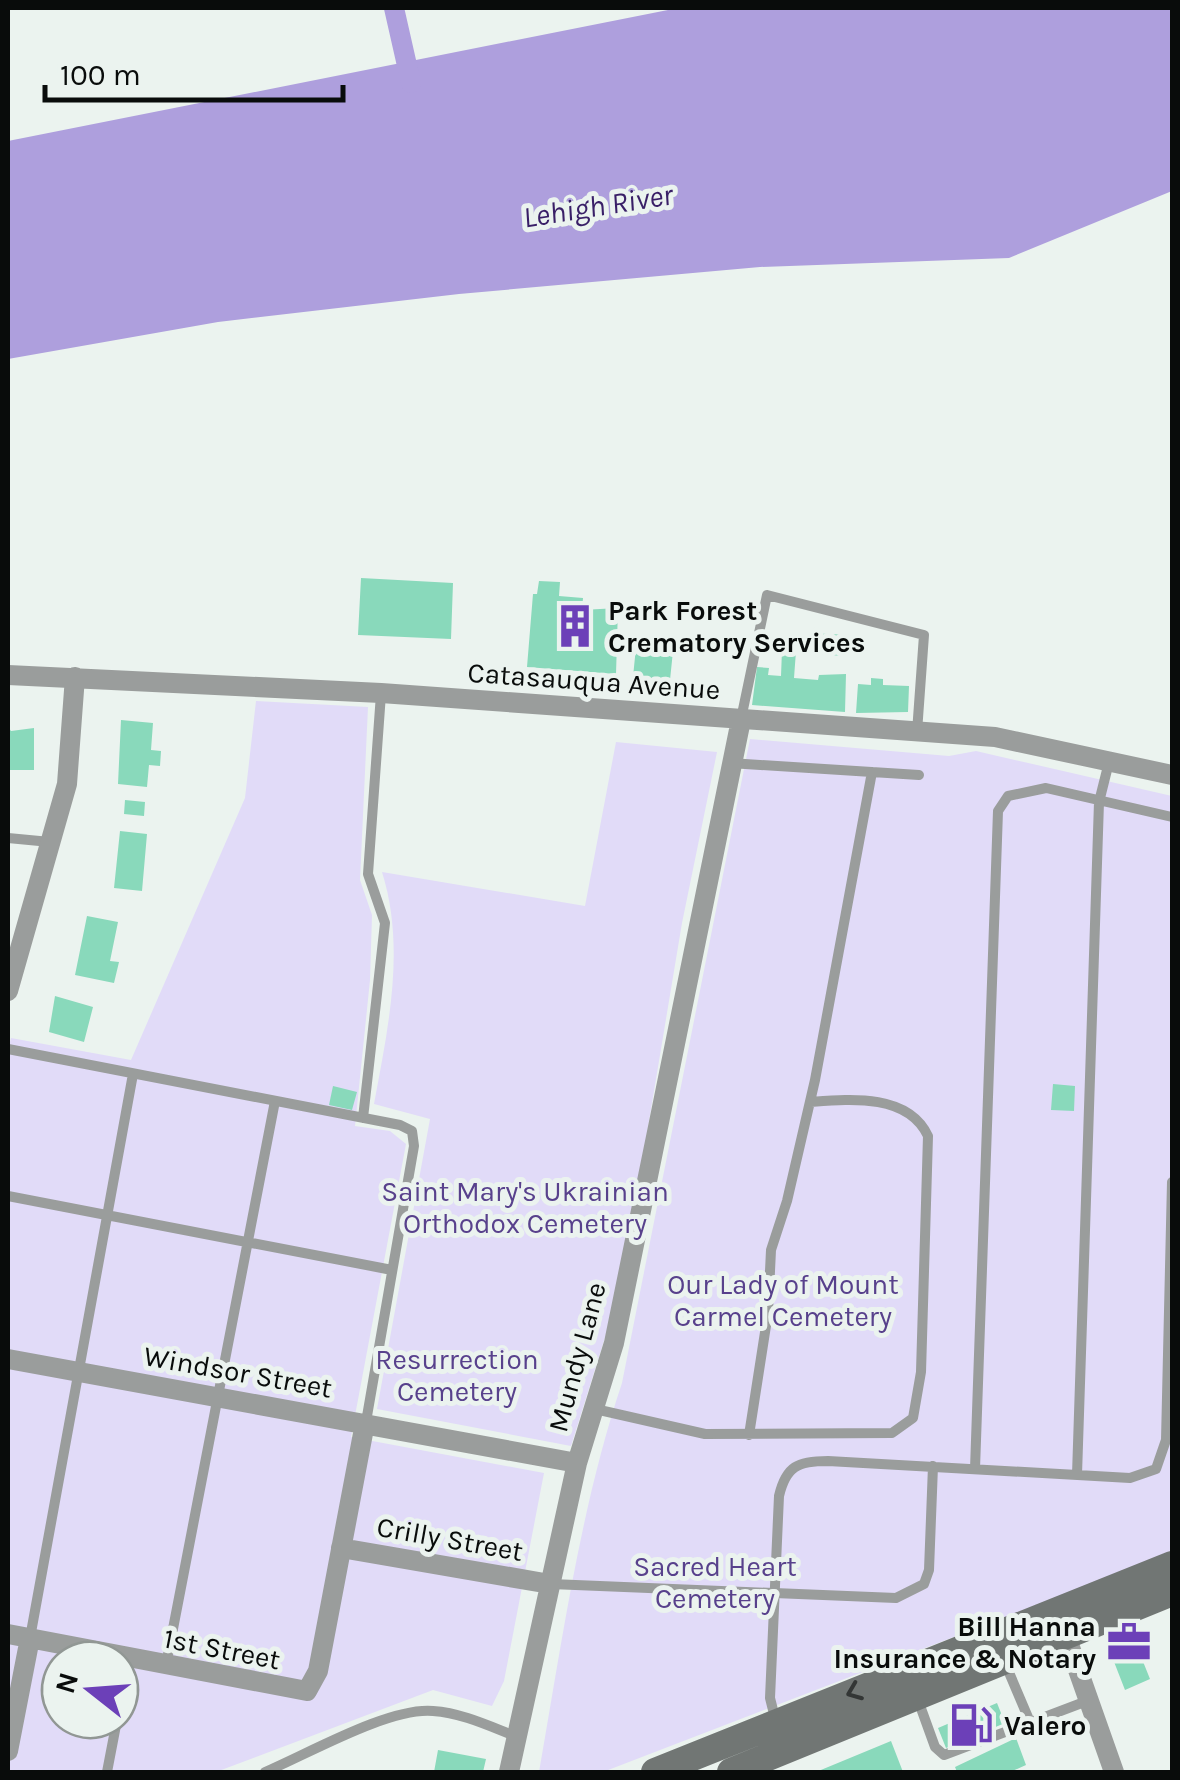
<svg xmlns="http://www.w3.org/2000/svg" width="1180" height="1780" font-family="Karla,sans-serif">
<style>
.green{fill:#e1dbf8;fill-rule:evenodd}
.water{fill:#ae9fdd}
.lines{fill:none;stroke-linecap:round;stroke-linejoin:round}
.canal{stroke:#ae9fdd;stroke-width:20}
.building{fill:#89d9bb}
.lane{stroke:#9a9d9c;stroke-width:10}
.street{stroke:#9a9d9c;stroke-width:20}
.secondary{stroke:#717674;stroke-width:28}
.oneway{stroke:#333635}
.labels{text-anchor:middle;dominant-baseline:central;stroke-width:10;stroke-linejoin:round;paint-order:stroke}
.poi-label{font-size:28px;font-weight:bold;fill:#090c0b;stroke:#ebf3ef;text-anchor:start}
.street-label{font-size:28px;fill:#090c0b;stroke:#ebf3ef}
.park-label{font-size:28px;fill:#58418c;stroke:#ebf3ef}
.water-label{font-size:30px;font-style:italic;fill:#391f67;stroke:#ebf3ef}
</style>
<rect width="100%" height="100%" fill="#ebf3ef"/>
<path class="green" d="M256,701L368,707L360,880L372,915L370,980L355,1126L390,1131L406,1144L351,1437L544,1473L504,1681L492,1706L433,1690L216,1772H8V1050L11,1038L131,1060L245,798ZM60,1660H120V1720H60Z
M750,739L949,756L976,751L1172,796V1553L603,1772H539C562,1642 580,1509 622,1383Z
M616,742L717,752L682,923L622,1283L571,1446L377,1409L430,1119L374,1104C388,1028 406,948 382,872L585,906Z"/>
<path class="water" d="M678,8H1172V191L1009,258L760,267L459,294L218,322L8,359V141Z"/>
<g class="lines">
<path class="canal" d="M394,8L411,83"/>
</g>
<path class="building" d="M361,578L453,583L451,639L358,635Z
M539,581L560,582L559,596L583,598L582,610L618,608L616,674L527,667L533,594H537Z
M808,633L849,635L847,656L808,654Z
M636,647L673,651L670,680L633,677Z
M782,650L796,651L794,678L818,680L819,675L846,674L845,712L752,705L757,667L769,668L768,675L781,676Z
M871,678L883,679V685L909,686L908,712L856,713L858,684L871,685Z
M121,720L153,723L151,750L161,751L160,766L149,765L147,787L118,784Z
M8,727L11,731L34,728V770H8Z
M125,800L145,802L144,816L124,814Z
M120,831L147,834L142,891L114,888Z
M87,916L118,922L110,961L119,962L114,983L75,975Z
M55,996L93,1007L84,1042L49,1032Z
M1053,1084L1075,1086L1074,1111L1051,1110Z
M333,1086L357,1092L352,1110L329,1105Z
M1134,1639L1150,1679L1125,1690L1109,1649Z
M997,1703L1005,1723L946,1748L938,1728Z
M1016,1738L1026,1765L1010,1772H957L955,1767Z
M891,1741L903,1772H816Z
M438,1750L486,1759L483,1772H434Z"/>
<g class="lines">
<path class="lane" d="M741,719L767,595L924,635L917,732
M730,763L919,775
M8,838L50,842
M8,1049L400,1125L412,1131L414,1146L366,1422
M363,1118L385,923L368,874L381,694
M8,1196L392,1270
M595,1409L705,1434L892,1433L913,1418L921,1372L928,1136C908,1093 849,1099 810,1102
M749,1435L768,1313L771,1250L787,1201L815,1080L872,772
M975,1469L998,811L1008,796L1046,788L1172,817
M1077,1475L1099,802L1109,762
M551,1584L896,1598L924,1584L929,1570L933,1466
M30,1638L133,1074
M1005,1663L1030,1722
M166,1665L275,1101
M918,1700L935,1747L944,1755L1087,1701
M120,1707L129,1659
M776,1722L770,1698L779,1496C786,1466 798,1461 828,1461L1130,1478L1156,1469L1166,1440L1172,1182
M107,1772L117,1720
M265,1772C308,1754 389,1707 433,1711C462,1713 489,1726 515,1736"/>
<path class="street" d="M8,675L381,693L995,737L1172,775
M8,991L67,784L75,677
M8,1359L577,1463
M341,1548L550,1584
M8,1634L307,1691L318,1671L365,1423
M1066,1636L1114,1772
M8,1751L30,1638
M509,1772L577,1463L614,1343L741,720"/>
<path class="secondary" d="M655,1772L1172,1565
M731,1772L1172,1592"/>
</g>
<defs><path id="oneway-chevron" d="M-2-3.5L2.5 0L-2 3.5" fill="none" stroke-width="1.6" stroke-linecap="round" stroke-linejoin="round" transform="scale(2.5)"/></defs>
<use class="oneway" href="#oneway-chevron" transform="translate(854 1692) rotate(158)"/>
<defs>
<g id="building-bare" transform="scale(3.45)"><path d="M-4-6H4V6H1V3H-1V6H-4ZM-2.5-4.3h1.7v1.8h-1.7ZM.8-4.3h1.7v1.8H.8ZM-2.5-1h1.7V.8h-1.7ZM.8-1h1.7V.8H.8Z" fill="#6c40b8" stroke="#ebf3ef" stroke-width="2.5" paint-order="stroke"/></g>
<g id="office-bare" transform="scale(3.45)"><path d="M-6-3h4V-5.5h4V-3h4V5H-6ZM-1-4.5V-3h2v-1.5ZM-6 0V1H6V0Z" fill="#6c40b8" stroke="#ebf3ef" stroke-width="2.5" paint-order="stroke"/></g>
<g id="fuel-bare" transform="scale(3.45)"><path d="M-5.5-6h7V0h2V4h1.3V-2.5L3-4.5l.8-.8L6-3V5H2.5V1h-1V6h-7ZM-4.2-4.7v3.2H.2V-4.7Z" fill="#6c40b8" stroke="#ebf3ef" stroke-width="2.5" paint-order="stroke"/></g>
</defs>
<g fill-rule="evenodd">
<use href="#building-bare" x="575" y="626"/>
<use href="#office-bare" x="1129" y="1642"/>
<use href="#fuel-bare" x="971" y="1725"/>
</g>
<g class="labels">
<g class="poi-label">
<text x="608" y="610">Park Forest<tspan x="608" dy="32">Crematory Services</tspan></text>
<text x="1096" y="1626" text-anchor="end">Bill Hanna<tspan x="1096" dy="32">Insurance &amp; Notary</tspan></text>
<text x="1004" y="1725">Valero</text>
</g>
<g class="street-label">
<text transform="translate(594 681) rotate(4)">Catasauqua Avenue</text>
<text transform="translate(577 1357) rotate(-75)">Mundy Lane</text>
<text transform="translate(238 1372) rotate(10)">Windsor Street</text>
<text transform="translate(450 1539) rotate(10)">Crilly Street</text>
<text transform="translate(222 1649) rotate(11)">1st Street</text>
</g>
<g class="park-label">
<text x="525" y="1191">Saint Mary's Ukrainian<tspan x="525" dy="32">Orthodox Cemetery</tspan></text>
<text x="783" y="1284">Our Lady of Mount<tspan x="783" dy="32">Carmel Cemetery</tspan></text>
<text x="457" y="1359">Resurrection<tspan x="457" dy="32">Cemetery</tspan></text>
<text x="715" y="1566">Sacred Heart<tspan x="715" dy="32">Cemetery</tspan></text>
</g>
<g class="water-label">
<text transform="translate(598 206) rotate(-9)">Lehigh River</text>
</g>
</g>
<rect width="1180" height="1780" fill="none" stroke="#090c0b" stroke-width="20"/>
<g transform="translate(90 1690) rotate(287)"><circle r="48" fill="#ebf3ef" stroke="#919794" stroke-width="2.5"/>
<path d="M0-8L18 38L0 25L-18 38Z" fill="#6c40b8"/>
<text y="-15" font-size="28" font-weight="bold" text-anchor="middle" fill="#090c0b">N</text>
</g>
<path d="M45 85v15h298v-15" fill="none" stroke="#090c0b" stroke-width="5"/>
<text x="60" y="85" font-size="30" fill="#090c0b" stroke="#ebf3ef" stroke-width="8" paint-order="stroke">100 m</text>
</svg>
